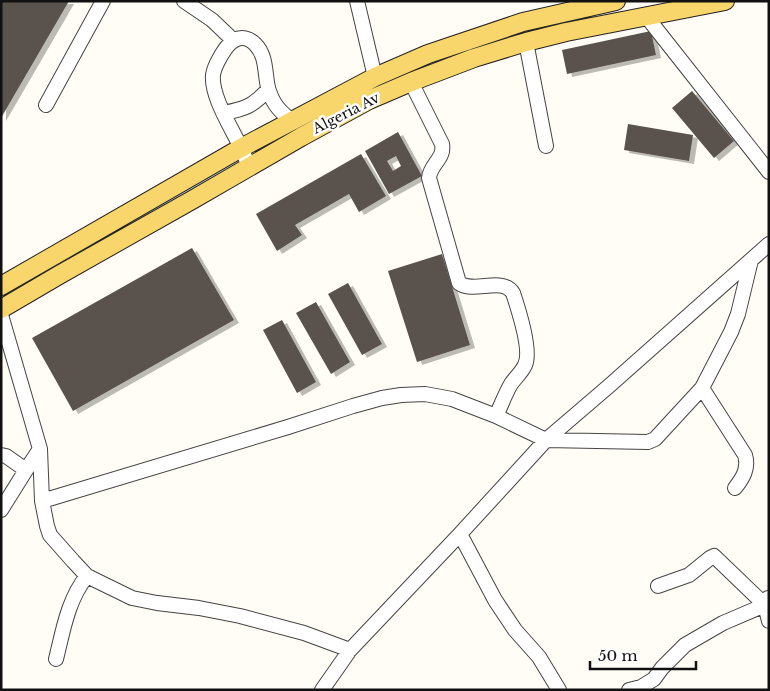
<svg xmlns="http://www.w3.org/2000/svg" width="770" height="691" font-family="'Libre Baskerville',serif">
<style>
.building{fill:#5a524d;fill-rule:evenodd;filter:url(#shadow)}
.lines{fill:none;stroke-linecap:round;stroke-linejoin:round}
.minor-casing{stroke:#444;stroke-width:16}
.major-casing{stroke:#222;stroke-width:20}
.minor{stroke:#fff;stroke-width:14}
.major{stroke:#f9d66b;stroke-width:18}
.labels{text-anchor:middle;dominant-baseline:central;stroke-width:5;stroke-linejoin:round;paint-order:stroke}
.street-label{font-size:14px;fill:#111;stroke:#fff}
</style>
<defs>
<filter id="shadow"><feDropShadow dx="5" dy="3" stdDeviation="0" flood-color="#0004"/></filter>
</defs>
<rect width="100%" height="100%" fill="#fffdf5"/>
<path class="building" d="M1,1H69L1,118Z
M651,31L656,55L567,74L562,50Z
M692,91L734,141L714,158L672,108Z
M628,124L693,135L689,161L624,150Z
M398,132L422,176L389,194L365,151ZM396,156L401,166L393,171L387,161Z
M361,154L386,196L359,212L349,194L295,225L302,235L277,251L256,214Z
M192,248L234,320L73,411L32,338Z
M442,254L470,345L417,362L388,271Z
M348,283L382,344L362,355L328,294Z
M316,302L350,362L331,374L296,313Z
M282,320L316,382L297,393L263,330Z"/>
<g class="lines">
<g class="minor-casing">
<path id="minor" d="M184,1L212,20L233,40
M357,1L375,77
M646,16L769,172
M526,42L546,146
M411,82L442,144C445,159 430,164 429,178L459,283C474,294 502,276 513,293C518,308 532,351 525,365C522,372 515,378 511,384C505,394 501,406 496,416
M46,105L103,1
M223,113C246,109 252,106 268,90
M249,167C246,160 244,153 240,146C231,127 211,96 213,75C214,67 218,61 222,54C225,49 230,42 235,40C242,36 250,39 255,44C268,57 264,76 269,91C274,106 281,112 292,121
M1,315L40,449L42,501L47,526L50,535L73,561L87,576L132,598L157,603L199,608L240,616L304,633L350,650
M702,388L745,455C749,468 743,478 735,488
M1,455L6,456L26,470
M42,501L288,427L353,406L382,398L401,395L425,394L452,399L496,416L546,440L648,442L655,439L702,388L731,332L738,314L751,260
M1,510L26,470L40,449
M460,534L495,600L515,630L539,657L559,690
M768,598L765,605L769,621
M56,659C63,631 68,599 87,576
M322,690L350,650L460,534L546,440L609,386L769,244
M629,690L641,687L654,679L662,668L685,645L723,623L765,605L714,556L710,558L689,575L658,586"/>
</g>
<g class="major-casing">
<path id="major" d="M1,286L241,148L375,77L428,54L523,22L616,1
M1,309L59,275L192,200L301,137L369,100L411,82L474,58L526,42L566,32L725,1"/>
</g>
<use href="#minor" class="minor"/>
<use href="#major" class="major"/>
</g>
<g class="labels">
<g class="street-label">
<text transform="translate(346 113) rotate(-27)">Algeria Av</text>
</g>
</g>
<rect width="770" height="691" fill="none" stroke="#111111" stroke-width="5"/>
<path d="M590 661v8h106v-8" fill="none" stroke="#111111" stroke-width="2.5"/>
<text x="598" y="661" font-size="15" fill="#111111" stroke="#ffffff" stroke-width="4" paint-order="stroke">50 m</text>
</svg>
